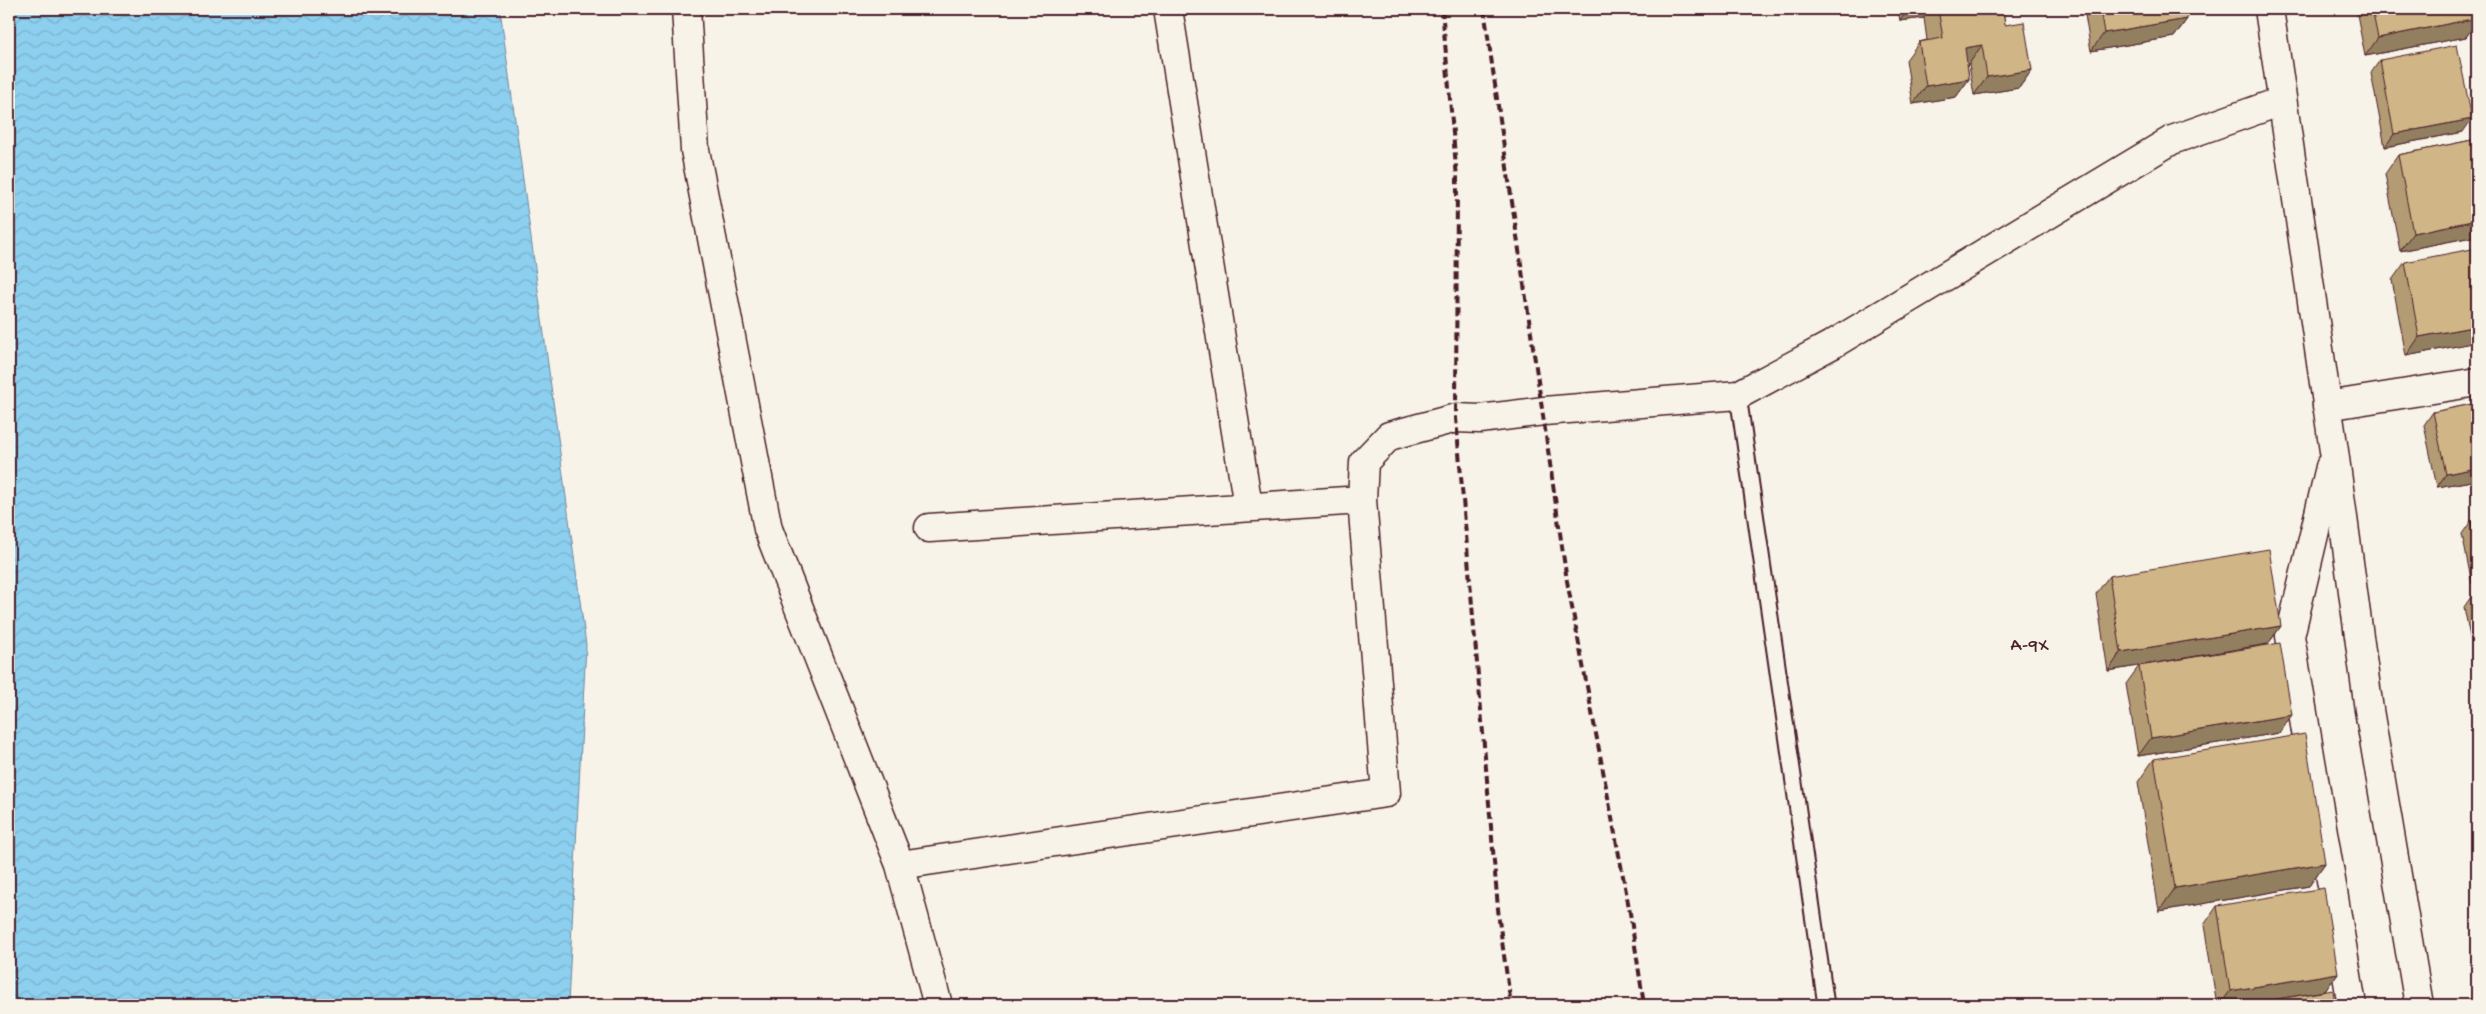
<svg xmlns="http://www.w3.org/2000/svg" width="2486" height="1014" font-family="'Gochi Hand',sans-serif">
<style>
.water{fill:url(#water-waves);stroke:#7289a0}
.lines{fill:none;stroke-linecap:round;stroke-linejoin:round}
.service-casing{stroke:#4a1f2b;stroke-width:19}
.minor-casing{stroke:#4a1f2b;stroke-width:31}
.tertiary-casing{stroke:#4a1f2b;stroke-width:31}
.service{stroke:#f7f3e8;stroke-width:15}
.minor{stroke:#f7f3e8;stroke-width:28}
.tertiary{stroke:#f7f3e8;stroke-width:28}
.rail{stroke:#4a1f2b;stroke-width:4;stroke-dasharray:8 4;stroke-linecap:butt}
.wall{fill:#b39c73;stroke:#4a1f2b}
.shaded-wall{fill:#927f5e;stroke:#4a1f2b}
.building{fill:#d0b586;stroke:#4a1f2b}
.labels{text-anchor:middle;dominant-baseline:central;stroke-width:5;stroke-linejoin:round;paint-order:stroke}
.neighbourhood-label{font-size:18px;letter-spacing:1px;fill:#4a1f2b;stroke:#f7f3e8}
</style>
<defs>
<pattern id="water-waves" width="16" height="10" patternUnits="userSpaceOnUse" patternTransform="scale(1.25)"><rect width="16" height="10" fill="#8ccfee"/><path d="M0 5q4-4 8 0t8 0" fill="none" stroke="#7ab1cc"/></pattern>
</defs>
<rect width="100%" height="100%" fill="#f7f3e8"/>
<filter id="ink" filterUnits="userSpaceOnUse"><feTurbulence type="fractalNoise" baseFrequency=".02" numOctaves="2"/><feDisplacementMap in="SourceGraphic" scale="10" xChannelSelector="R" yChannelSelector="G"/><feConvolveMatrix kernelMatrix="1 2 1 2 8 2 1 2 1" color-interpolation-filters="sRGB"/></filter>
<g filter="url(#ink)">
<path class="water" d="M9,9H500L586,645L568,1005H9Z"/>
<g class="lines">
<g class="service-casing">
<path id="service" d="M1738,395L1826,1005"/>
</g>
<g class="minor-casing">
<path id="minor" d="M686,9L695,150L768,529L900,865L938,1005
M1168,9L1248,506
M2327,406L2477,382
M929,528L1362,500
M900,865L1386,793L1362,500L1364,462L1389,436L1456,418L1480,419L1544,411L1738,395L1833,344L2172,140L2282,101"/>
</g>
<g class="tertiary-casing">
<path id="tertiary" d="M2269,9L2334,451L2369,710L2419,1005
M2330,467L2290,636L2352,1005"/>
</g>
<use href="#service" class="service"/>
<use href="#minor" class="minor"/>
<use href="#tertiary" class="tertiary"/>
<path class="rail" d="M1442,9L1457,178L1456,418L1499,920L1511,1005
M1484,9L1567,581L1630,913L1644,1005"/>
</g>
<path class="wall" d="M1898,9H2003L2005,25L2032,70L2019,88L1974,95L1969,64H1967L1969,79L1956,97L1913,104L1906,60L1919,42L1927,40L1924,18L1900,21Z
M2084,9H2186L2187,19L2174,37L2091,51Z
M2356,9H2477V21L2466,37L2365,56Z
M2380,60L2463,132L2385,147L2371,73Z
M2477,139V236L2400,251L2385,174L2398,155Z
M2405,262L2477,342L2406,356L2392,280Z
M2477,403V480L2437,487L2424,425L2433,412Z
M2477,520V583L2472,584L2462,534L2471,521Z
M2109,576L2281,626L2268,644L2108,671L2096,594Z
M2477,593V667H2476L2464,607L2473,594Z
M2139,666L2279,733L2138,756L2126,684Z
M2154,759L2325,863L2309,886L2159,911L2138,782Z
M2217,906L2338,973L2325,991L2335,1005H2217L2204,925Z"/>
<path class="shaded-wall" d="M1908,9H1930L1924,18L1900,21Z
M2477,18V21L2466,37L2365,56L2378,38Z
M2187,19L2174,37L2091,51L2104,33Z
M1982,45L1969,64L1952,66L1965,48Z
M2032,70L2019,88L1974,95L1987,77Z
M1969,79L1956,97L1913,104L1926,86Z
M2472,119L2463,132L2385,147L2394,134Z
M2477,220V236L2400,251L2413,233Z
M2477,326V342L2406,356L2419,337Z
M2477,468V480L2437,487L2446,474Z
M2477,576V583L2472,584Z
M2281,626L2268,644L2108,671L2121,652Z
M2292,715L2279,733L2138,756L2151,738Z
M2325,863L2309,886L2159,911L2175,888Z
M2338,973L2325,991L2242,1005H2220L2230,991Z"/>
<path class="building" d="M1938,9H2003L2005,25L2024,22L2032,70L1987,77L1982,45L1965,48L1969,79L1926,86L1919,42L1943,38Z
M2100,9H2186L2187,19L2104,33Z
M2372,9H2477V18L2378,38Z
M2457,45L2472,119L2394,134L2380,60Z
M2477,139V220L2413,233L2398,155Z
M2477,248V326L2419,337L2405,262Z
M2477,403V468L2446,474L2433,412Z
M2477,520V552L2471,521Z
M2269,549L2281,626L2121,652L2109,576Z
M2477,593V612L2473,594Z
M2280,643L2292,715L2151,738L2139,666Z
M2305,734L2325,863L2175,888L2154,759Z
M2324,888L2338,973L2230,991L2217,906Z
M2333,990L2335,1005H2241Z"/>
</g>
<g class="labels">
<g class="neighbourhood-label">
<text x="2030" y="646">A-9X</text>
</g>
</g>
<rect width="2486" height="1014" fill="none" stroke="#f7f3e8" stroke-width="30"/>
<rect x="15" y="15" width="2456" height="984" fill="none" stroke="#4a1f2b" stroke-width="2" filter="url(#ink)"/>
</svg>
